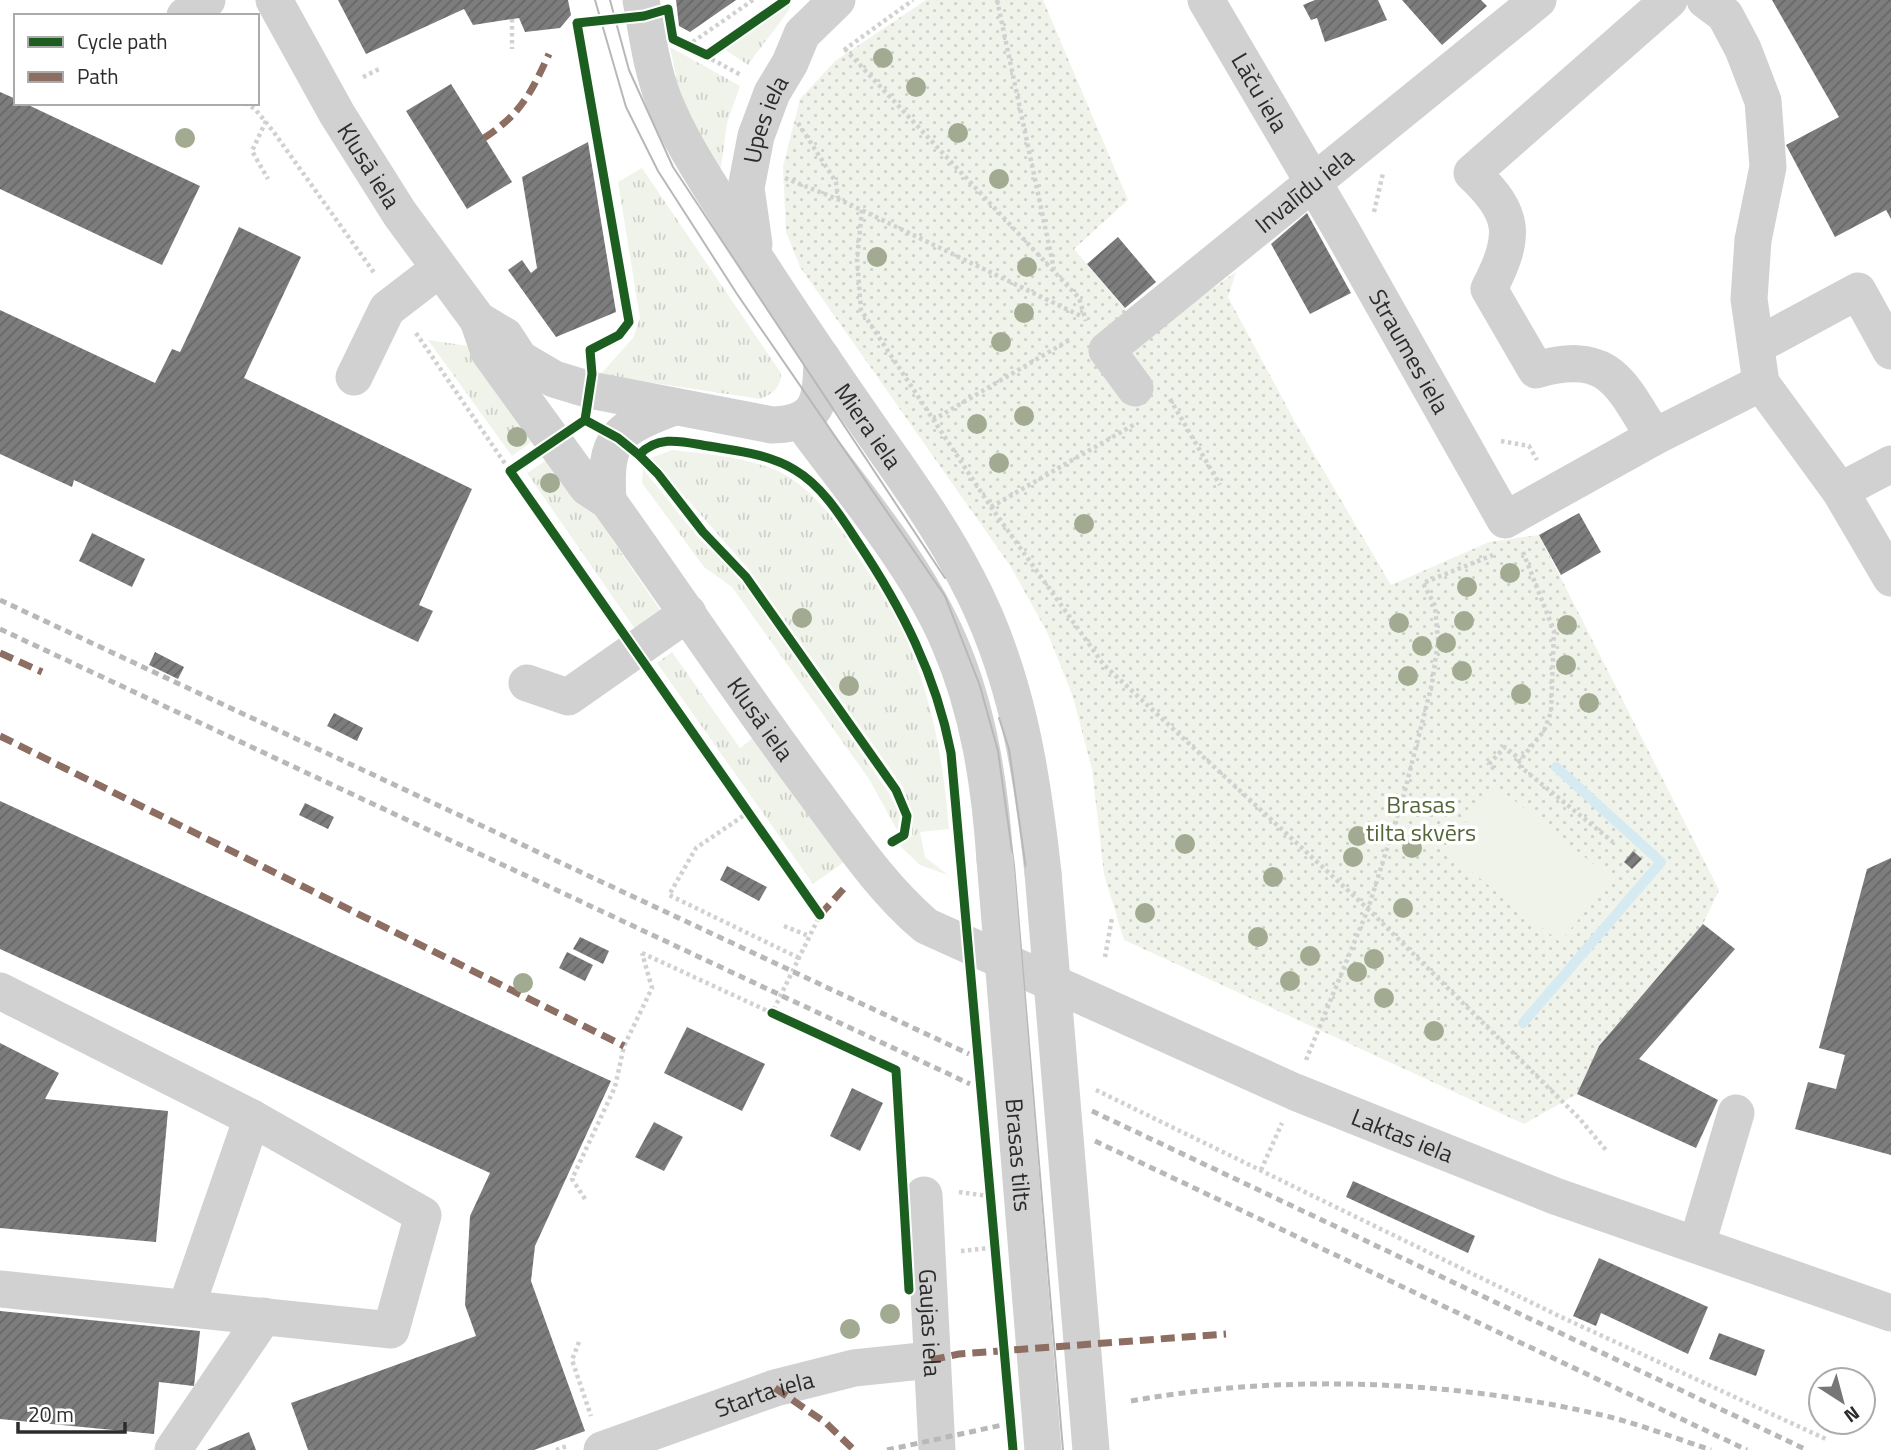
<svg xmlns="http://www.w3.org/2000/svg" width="1891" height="1450" font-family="'Titillium Web',sans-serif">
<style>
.grass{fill:url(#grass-tufts)}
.park{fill:url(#park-dots)}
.pitch{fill:#f0f3ea}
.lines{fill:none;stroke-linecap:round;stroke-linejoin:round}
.stream{stroke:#d6eaf1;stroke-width:10}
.building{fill:url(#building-hatch)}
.path{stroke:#d1d1d1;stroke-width:4.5;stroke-dasharray:3.5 3.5;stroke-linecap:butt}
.minor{stroke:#d1d1d1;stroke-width:37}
.tram{stroke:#b8b8b8;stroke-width:2}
.rail{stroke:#b8b8b8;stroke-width:5;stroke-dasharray:7 5;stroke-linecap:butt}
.minor-bridge{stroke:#d1d1d1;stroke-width:37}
.quiet{stroke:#8d6e63;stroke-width:7;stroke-dasharray:14 7;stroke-linecap:butt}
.cycleway-casing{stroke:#fff;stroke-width:13}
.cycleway{stroke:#1b5e20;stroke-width:9}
.tree{fill:#a2ab92}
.labels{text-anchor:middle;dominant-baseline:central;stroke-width:7;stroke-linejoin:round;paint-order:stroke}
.street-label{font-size:24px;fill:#2c2c2c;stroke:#fff}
.park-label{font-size:24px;fill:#556739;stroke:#fff}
</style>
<defs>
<pattern id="grass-tufts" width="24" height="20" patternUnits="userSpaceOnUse" patternTransform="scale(1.75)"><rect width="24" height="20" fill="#f0f3ea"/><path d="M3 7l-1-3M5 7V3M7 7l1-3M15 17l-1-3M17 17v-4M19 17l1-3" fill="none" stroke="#ced0c9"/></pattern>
<pattern id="park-dots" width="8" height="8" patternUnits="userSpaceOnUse" patternTransform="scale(1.75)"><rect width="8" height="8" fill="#f0f3ea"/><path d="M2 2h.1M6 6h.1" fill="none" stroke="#ced0c9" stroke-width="1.8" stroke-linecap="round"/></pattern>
<pattern id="building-hatch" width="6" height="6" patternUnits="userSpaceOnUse" patternTransform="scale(1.75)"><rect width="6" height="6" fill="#7d7d7d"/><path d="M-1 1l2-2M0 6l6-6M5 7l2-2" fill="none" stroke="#676767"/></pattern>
</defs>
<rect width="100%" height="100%" fill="#fff"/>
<path class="grass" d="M791,4C791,11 755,53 748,65L724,49Z
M670,47L740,86L727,123L721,167L716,170L680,95Z
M642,168L781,373C781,388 773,393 761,399L600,375L633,338L640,318L618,182Z
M428,340L469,346L541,435L512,456Z
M672,450C707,454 749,457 782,473C816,491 840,527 860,559C873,580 888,601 899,623C931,689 943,757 949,829L920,832L925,857L948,875L920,865L900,846L912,836V813L903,787L750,571L651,458Z
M554,455L663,614L637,632L527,473Z
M643,469L697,536L740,579L889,793L900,815L897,830L869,779L732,587L704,567L642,483Z
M672,652L740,748L754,737L844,862L813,884L657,663Z"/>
<path class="park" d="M926,0H1043L1128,200L1074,249L1147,335L1236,272L1228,297L1295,422L1391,585L1489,542L1539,535L1719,890L1703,924L1599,1046L1577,1094L1524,1124L1124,940L1104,874L1092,769L1073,697L1048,634L1011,567L800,267L786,232L783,167L800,99L835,61Z"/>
<path class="pitch" d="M1496,786L1612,879L1560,942L1443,849Z"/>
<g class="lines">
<path class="stream" d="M1523,1023L1661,862L1556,767"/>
</g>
<path class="building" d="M338,0H568L571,15L560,28L525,32L519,18L473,25L464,9L366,54Z
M676,0H736L690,32L679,26Z
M1315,0H1378L1387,20L1325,42L1317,18L1311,20L1303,5Z
M1402,0H1481L1487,6L1442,45Z
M1772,0H1891V219L1886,210L1835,237L1786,145L1839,117Z
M451,84L512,182L467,209L406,111Z
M0,92L16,99V103H24L200,186L162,265L0,189Z
M588,142L616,312L556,337L508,270L522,260L531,273L537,268L522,177Z
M1307,213L1351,293L1310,314L1271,244Z
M239,227L301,257L244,378L472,489L419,605L433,611L418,642L74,480L72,487L0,454V310L155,383L172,349L180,352L182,348Z
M1118,237L1156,282L1125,308L1087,264Z
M1579,513L1601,552L1561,575L1539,535Z
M92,533L145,559L132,587L79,561Z
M155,652L184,667L178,679L149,665Z
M334,713L363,728L357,741L327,726Z
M0,801L611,1081L535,1246L531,1281L585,1431L534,1450H308L291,1403L476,1336L465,1305L470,1216L490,1173L0,949Z
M305,803L334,817L328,829L299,815Z
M1633,851L1642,859L1632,869L1624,862Z
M1891,858V1155L1795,1129L1808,1082L1836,1089L1845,1055L1819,1048L1867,869Z
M727,866L767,887L759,901L720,880Z
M1703,924L1735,949L1639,1059L1718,1100L1696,1148L1577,1094L1599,1046Z
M580,937L609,951L603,964L573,949Z
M567,952L593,965L585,981L559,968Z
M687,1027L765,1064L742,1111L664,1073Z
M0,1043L59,1073L45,1099L168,1111L156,1242L0,1228Z
M852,1088L883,1103L860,1151L830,1136Z
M654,1122L683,1137L664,1171L635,1157Z
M1353,1181L1475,1236L1468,1253L1346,1197Z
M1599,1258L1708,1307L1688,1354L1601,1313L1596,1326L1573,1316Z
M0,1311L200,1331L194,1386L159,1382L154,1434L0,1419Z
M1719,1333L1765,1350L1756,1376L1709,1359Z
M249,1432L256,1450H207Z"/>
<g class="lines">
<path class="path" d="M997,0L1054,269
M512,19V49
M577,23L609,21
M687,46L741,75
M687,46L753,0
M845,49L1079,298L1086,321
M844,50L913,0
M363,77L379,69
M245,103L255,109L273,131L375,274
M266,121L252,151L268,179
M798,123L836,182L838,198
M785,178L847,203L1083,317
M862,210L857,259L861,310L991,507L1104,665L1368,909L1579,1118L1606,1150
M1374,212L1383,173
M416,333L510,471
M1170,399L1220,485
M933,420L1071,339
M1501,441L1529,446L1537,460
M991,507L1135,424
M1523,552L1554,631L1551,712L1544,731L1517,764L1613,842
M1494,769L1489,764L1505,747L1521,760
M749,812L696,848L669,895L799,958
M784,926L809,936
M642,953L772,1013L820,915
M1105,957L1112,918
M1306,1060L1368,909L1403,798L1432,684L1438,641L1435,606L1423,583L1493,555
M1096,1090L1559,1316L1828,1440
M1261,1170L1282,1123
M959,1192L988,1196
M585,1199L572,1179L615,1087L624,1046L652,988L642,953
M961,1251L990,1248
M579,1342L572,1360L591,1416
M556,1450L567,1446"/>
<g class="minor">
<path id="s1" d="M274,0L337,114L400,214L478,320L505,336L520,359L554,379L590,390L772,425C820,424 821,400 822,358"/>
<path id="s2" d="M641,0C647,33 651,66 663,98C681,144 709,184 735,226C778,295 824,362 870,428C904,477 940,526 967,579C1016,671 1032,771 1043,873"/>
<path id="s3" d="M1206,0L1343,233L1505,520L1654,437"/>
<path d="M1669,0L1472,173C1516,214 1516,236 1489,289L1536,370C1609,349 1620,382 1654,437L1761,383"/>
<path d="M1705,0L1725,15L1743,49L1763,101L1768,167L1753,240L1749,299L1761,383L1840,491L1891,578"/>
<path d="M185,16L207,0"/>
<path id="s4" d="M754,244L746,188L756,136L772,93L790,63L802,34L837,0"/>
<path id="s5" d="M478,320L489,352L587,487L608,501C676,596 741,694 811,788C847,836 880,887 926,926L1295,1092L1555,1196L1891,1313"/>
<path d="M1756,346L1858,291L1891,351"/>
<path d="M354,377L387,309L439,269"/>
<path id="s6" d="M1135,388L1107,350L1538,0"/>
<path d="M801,421C850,488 917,566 949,642C979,711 990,786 995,860"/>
<path d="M1840,491L1891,464"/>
<path d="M608,501C604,436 617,429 674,407"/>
<path d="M527,683L568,697L688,613"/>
<path d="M0,991L252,1118L423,1215L391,1330L0,1289"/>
<path id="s7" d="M924,1195L937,1450"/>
<path d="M1697,1244L1736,1113"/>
<path d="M186,1308L252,1118"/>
<path d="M173,1450L264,1316"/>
<path id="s8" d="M602,1450L775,1388L854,1368L931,1360"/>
</g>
<path class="tram" d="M595,0L626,107L658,171L737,294L945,596L980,686L998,751L1014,865L1063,1450
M610,0L629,70L673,167L945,578
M999,718L1009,749L1026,869L1075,1450"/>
<path class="rail" d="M0,600L969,1054
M0,629L970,1084
M1092,1111L1807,1450
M1095,1141L1747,1450
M1131,1401C1287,1373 1456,1380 1610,1417C1644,1426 1678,1439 1711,1450
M887,1450L1016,1422"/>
<g class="minor-bridge">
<path id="s9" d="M995,860L1043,1450"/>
<path d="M1043,873L1091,1450"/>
</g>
<path class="quiet" d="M484,138C521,114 531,93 549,54
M0,653L42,672
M0,736L624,1046
M820,915L847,885
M931,1360L959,1354L1226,1334
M775,1388L826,1423L854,1450"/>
<g class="cycleway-casing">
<path id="cycleway" d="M585,420L592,374L590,350L619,335L629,322L577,23L644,16L668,9L673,39L707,55L786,0
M585,420L510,471L820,915
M585,420L618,438L639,455L658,474L703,532L746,577L896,790L907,816L904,835L892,842
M639,455C658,434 684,442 708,446C738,451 769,454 795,470C822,486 840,515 857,541C902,608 936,675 951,753L1013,1450
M772,1013L896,1070L909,1290"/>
</g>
<use href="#cycleway" class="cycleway"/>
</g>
<g class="tree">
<circle cx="883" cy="58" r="10"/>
<circle cx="916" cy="87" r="10"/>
<circle cx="958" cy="133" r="10"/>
<circle cx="185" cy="138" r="10"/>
<circle cx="999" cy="179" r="10"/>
<circle cx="877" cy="257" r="10"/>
<circle cx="1027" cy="267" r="10"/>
<circle cx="1024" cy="313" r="10"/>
<circle cx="1001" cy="342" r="10"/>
<circle cx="1024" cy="416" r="10"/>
<circle cx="977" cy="424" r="10"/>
<circle cx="517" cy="437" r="10"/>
<circle cx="999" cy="463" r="10"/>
<circle cx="550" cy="483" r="10"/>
<circle cx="1084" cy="524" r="10"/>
<circle cx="1510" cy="573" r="10"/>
<circle cx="1467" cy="587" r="10"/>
<circle cx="802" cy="618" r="10"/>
<circle cx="1464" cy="621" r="10"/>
<circle cx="1399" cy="623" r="10"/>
<circle cx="1567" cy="625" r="10"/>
<circle cx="1446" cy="643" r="10"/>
<circle cx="1422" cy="646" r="10"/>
<circle cx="1566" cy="665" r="10"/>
<circle cx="1462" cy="671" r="10"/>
<circle cx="1408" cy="676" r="10"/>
<circle cx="849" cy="686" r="10"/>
<circle cx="1521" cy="694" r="10"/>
<circle cx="1589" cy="703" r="10"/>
<circle cx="1358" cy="836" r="10"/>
<circle cx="1185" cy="844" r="10"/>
<circle cx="1412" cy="848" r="10"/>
<circle cx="1353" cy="857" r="10"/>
<circle cx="1273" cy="877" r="10"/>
<circle cx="1403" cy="908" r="10"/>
<circle cx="1145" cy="913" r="10"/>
<circle cx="1258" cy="937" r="10"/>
<circle cx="1310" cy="956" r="10"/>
<circle cx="1374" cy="959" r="10"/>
<circle cx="1357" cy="972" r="10"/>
<circle cx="1290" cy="981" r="10"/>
<circle cx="523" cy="983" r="10"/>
<circle cx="1384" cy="998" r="10"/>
<circle cx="1434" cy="1031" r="10"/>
<circle cx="890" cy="1314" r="10"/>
<circle cx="850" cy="1329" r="10"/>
</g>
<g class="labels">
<g class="street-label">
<text stroke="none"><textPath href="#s3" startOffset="107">Lāču iela</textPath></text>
<text stroke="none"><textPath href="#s4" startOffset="128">Upes iela</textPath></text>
<text stroke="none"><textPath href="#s1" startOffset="191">Klusā iela</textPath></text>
<text stroke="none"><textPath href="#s6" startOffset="301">Invalīdu iela</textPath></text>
<text stroke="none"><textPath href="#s3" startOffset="406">Straumes iela</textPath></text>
<text stroke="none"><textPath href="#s2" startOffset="488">Miera iela</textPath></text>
<text stroke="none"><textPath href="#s5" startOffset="492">Klusā iela</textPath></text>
<text stroke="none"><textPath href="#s5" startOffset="1278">Laktas iela</textPath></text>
<text stroke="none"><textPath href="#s9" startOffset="296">Brasas tilts</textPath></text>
<text stroke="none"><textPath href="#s7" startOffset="128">Gaujas iela</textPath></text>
<text stroke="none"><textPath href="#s8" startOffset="172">Starta iela</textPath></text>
</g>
<g class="park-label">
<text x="1421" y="804">Brasas<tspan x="1421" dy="28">tilta skvērs</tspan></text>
</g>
</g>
<rect x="14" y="14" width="245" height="91" fill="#ffffff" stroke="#ababab" stroke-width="2"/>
<rect x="28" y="37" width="35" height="10" fill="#1b5e20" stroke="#ababab" stroke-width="2"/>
<text x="77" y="49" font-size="21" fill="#2c2c2c">Cycle path</text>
<rect x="28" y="72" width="35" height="10" fill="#8d6e63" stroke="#ababab" stroke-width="2"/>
<text x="77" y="84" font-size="21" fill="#2c2c2c">Path</text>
<g transform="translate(1842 1401) rotate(144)"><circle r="33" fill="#ffffff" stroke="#ababab" stroke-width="2"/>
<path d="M0-5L12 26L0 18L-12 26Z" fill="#767676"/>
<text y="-10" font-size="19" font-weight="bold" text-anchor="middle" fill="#2c2c2c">N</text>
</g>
<path d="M18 1422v10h107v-10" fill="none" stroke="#2c2c2c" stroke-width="3.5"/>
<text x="28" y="1422" font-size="21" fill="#2c2c2c" stroke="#ffffff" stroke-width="5" paint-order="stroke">20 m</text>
</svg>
